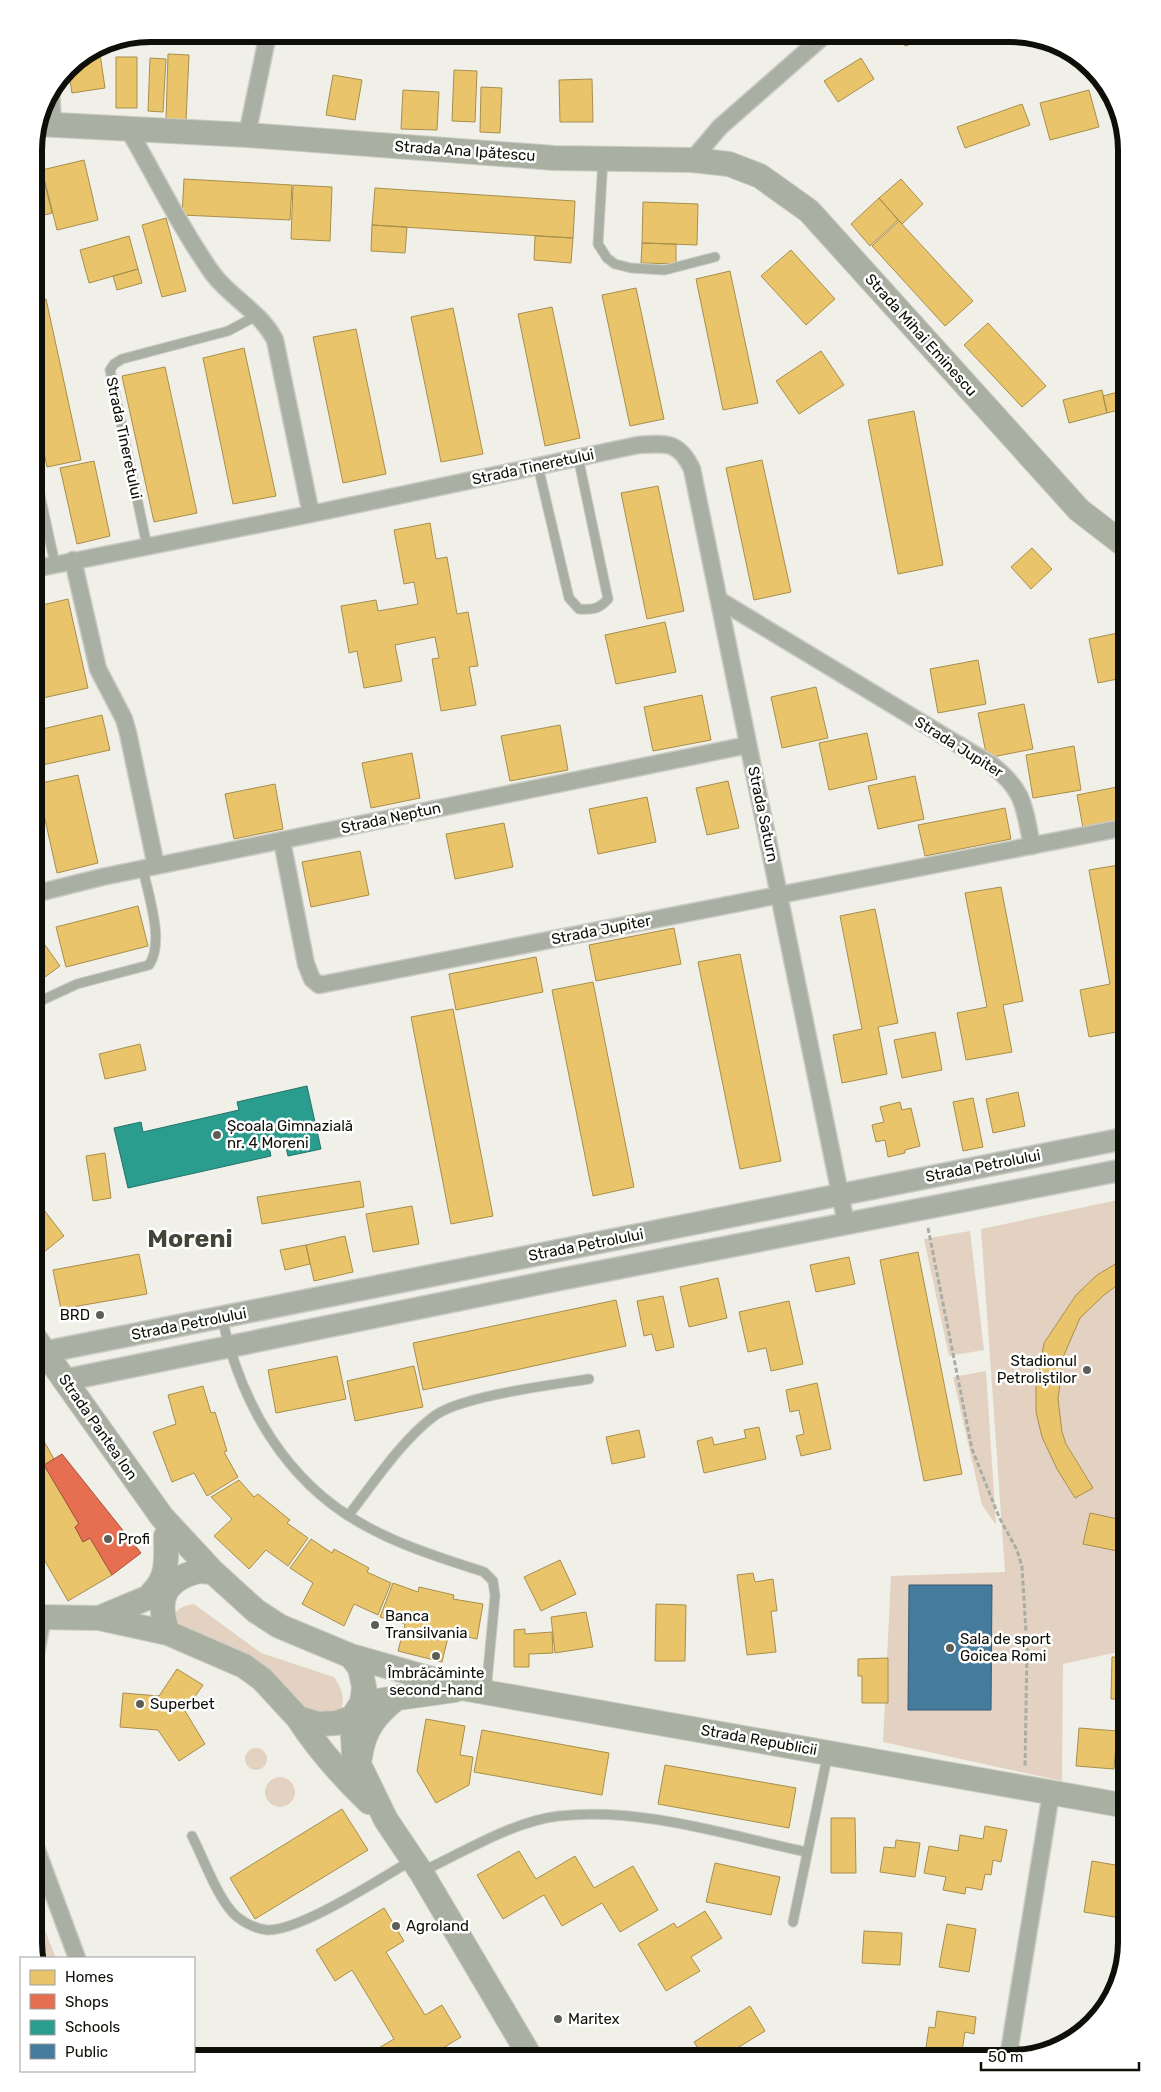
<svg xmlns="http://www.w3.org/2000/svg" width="1161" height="2092" font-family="Rubik,sans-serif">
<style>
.green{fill:#e3d2c1}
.homes{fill:#e9c46a;stroke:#a88e4d}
.shops{fill:#e76f51;stroke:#a6523b}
.schools{fill:#2a9d8f;stroke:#227267}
.public{fill:#457b9d;stroke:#355b71}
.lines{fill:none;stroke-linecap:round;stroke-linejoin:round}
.service-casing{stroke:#cbcbc5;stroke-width:11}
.minor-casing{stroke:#cbcbc5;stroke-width:19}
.tertiary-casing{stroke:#cbcbc5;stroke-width:24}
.secondary-casing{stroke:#cbcbc5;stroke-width:26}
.path{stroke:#a9ada4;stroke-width:3;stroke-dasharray:5 2.5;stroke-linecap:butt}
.service{stroke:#aaafa4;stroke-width:9}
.minor{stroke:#aaafa4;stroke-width:16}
.tertiary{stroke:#aaafa4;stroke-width:21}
.secondary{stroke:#a9afa1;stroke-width:24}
.poi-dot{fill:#5e5e57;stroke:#fff;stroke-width:2}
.labels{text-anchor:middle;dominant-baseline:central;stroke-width:5;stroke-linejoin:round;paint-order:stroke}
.street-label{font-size:15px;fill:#0f0f09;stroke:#fff}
.poi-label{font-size:15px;fill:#0f0f09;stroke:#fff;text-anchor:start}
.town-label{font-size:25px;font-weight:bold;fill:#444438;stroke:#fff}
.rim{fill:none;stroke:#0f0f09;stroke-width:6}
</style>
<rect width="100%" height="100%" fill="#f0f0e8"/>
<path class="green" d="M1127,1198V1650L1063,1664L1062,1781L883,1742L891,1576L1005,1572L981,1229Z
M970,1231L984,1350L949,1356L924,1239Z
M986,1371L996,1525L982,1505L953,1377Z
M194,1604L261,1653L334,1677C342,1689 345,1697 341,1711L321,1720L178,1632L173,1616C178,1608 184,1605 194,1604Z
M245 1759a11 11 0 1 1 22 0a11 11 0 1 1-22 0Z
M265 1792a15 15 0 1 1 30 0a15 15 0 1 1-30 0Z
M34,1904L56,1958H37L34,1942Z"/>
<path class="homes" d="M901,34H942L905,46Z
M99,47L105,88L72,93L68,68Z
M168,54L189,55L186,121L166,120Z
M116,57H137V108H116Z
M150,58L166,59L163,112L148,111Z
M861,58L874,79L838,102L824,81Z
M454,70L477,71L475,122L452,121Z
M333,75L362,80L355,120L326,115Z
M592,79L593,122H560L559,80Z
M481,87L502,88L500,133L480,132Z
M403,90L439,92L437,130L401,129Z
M1089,90L1099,127L1050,140L1040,103Z
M1022,104L1030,125L965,148L957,127Z
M84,160L98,220L57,230L42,170Z
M41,168L52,213L34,218V170Z
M184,179L292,185L290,220L182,215Z
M901,179L923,204L902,224L879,198Z
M293,185L332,187L330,241L291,239Z
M375,188L575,201L573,238L372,225Z
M879,198L898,220L870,246L851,224Z
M643,202L698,204L697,245L642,243Z
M166,218L186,291L162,297L142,225Z
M899,221L973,301L945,326L872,246Z
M372,225L407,227L405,253L371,251Z
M129,236L138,269L89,283L80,250Z
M535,236L573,238L571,263L534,260Z
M642,243L676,244V264L641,263Z
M791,250L835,299L806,325L761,276Z
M138,269L142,283L117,290L113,276Z
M730,271L758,403L723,410L696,279Z
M636,288L664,419L630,426L602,295Z
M46,299L81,460L47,467L34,407V301Z
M552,307L580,438L545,446L518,314Z
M453,308L483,454L441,462L411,317Z
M988,323L1046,386L1022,407L964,345Z
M356,329L386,474L343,483L313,337Z
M244,348L276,496L233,504L203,358Z
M821,351L844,385L799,414L776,381Z
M165,367L197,513L154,522L122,376Z
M1102,390L1107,413L1069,423L1063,400Z
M1118,392L1122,409L1107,413L1103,396Z
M914,411L943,565L898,574L868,420Z
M1127,456V478L1122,457Z
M762,460L791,592L754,600L726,468Z
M94,461L110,536L77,544L60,468Z
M658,486L684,611L647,619L621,493Z
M430,523L436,559L447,557L457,614L468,612L478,666L469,667L476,705L441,711L432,659L439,658L435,637L395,645L402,681L364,688L357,651L349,653L341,606L376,600L378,611L418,604L414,582L404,584L394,530Z
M1032,548L1052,569L1031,589L1011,567Z
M68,599L88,688L34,700V607Z
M665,622L676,672L616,684L605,635Z
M1127,631V677L1098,683L1089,639Z
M978,660L986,704L938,713L930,669Z
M816,687L828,738L782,748L771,697Z
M702,695L711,740L653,751L644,707Z
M1024,704L1033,749L987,758L978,713Z
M102,715L110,750L38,766L34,749V731Z
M560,725L568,770L510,781L501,736Z
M867,733L877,779L829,790L819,743Z
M1074,746L1081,790L1033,798L1026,755Z
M412,753L420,798L371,808L362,763Z
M78,775L98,863L57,873L37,784Z
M915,776L924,819L878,829L868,786Z
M728,781L739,828L707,835L696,788Z
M275,784L283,829L234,839L225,794Z
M1127,785V820L1083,828L1077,795Z
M647,797L656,842L598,854L589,809Z
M1005,808L1011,839L925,856L918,825Z
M504,823L513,867L455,879L446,834Z
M360,851L369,895L311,907L302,862Z
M1125,864L1127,878V1030L1089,1037L1080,990L1110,984L1089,870Z
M1001,887L1023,1001L1003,1005L1012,1052L966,1060L957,1013L987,1007L965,893Z
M138,906L148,946L66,967L56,927Z
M875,909L898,1023L878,1027L887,1074L842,1083L833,1035L862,1029L840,916Z
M674,928L681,964L596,981L589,945Z
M37,934L60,966L34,985V936Z
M740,954L781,1161L740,1169L698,962Z
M536,957L543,992L456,1010L449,974Z
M593,982L634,1187L593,1196L552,990Z
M453,1009L493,1216L451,1224L411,1017Z
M935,1032L942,1070L902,1078L894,1040Z
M140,1044L146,1070L105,1079L99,1054Z
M1018,1092L1025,1126L993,1133L986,1099Z
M973,1098L983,1147L963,1151L953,1102Z
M900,1102L902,1110L911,1108L920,1146L905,1150V1153L888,1157L885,1140L876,1142L872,1125L884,1122L880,1107Z
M105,1153L111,1198L93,1201L86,1156Z
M360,1181L364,1207L262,1224L257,1197Z
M34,1197L64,1236L34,1260Z
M412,1206L419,1244L373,1252L366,1214Z
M345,1236L353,1272L314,1281L306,1245Z
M306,1245L310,1264L285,1270L280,1250Z
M918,1252L962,1474L924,1481L880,1260Z
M139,1254L147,1294L61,1309L53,1270Z
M849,1257L855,1284L816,1292L810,1265Z
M1127,1257V1278L1104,1295L1080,1318L1064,1355L1058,1399L1062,1432L1066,1444L1093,1488L1075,1498L1057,1469L1042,1437L1036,1412V1388L1044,1343L1076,1295L1097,1275Z
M718,1278L727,1318L689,1327L680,1287Z
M663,1296L674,1347L656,1351L652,1334L644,1336L637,1301Z
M616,1300L626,1346L423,1390L413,1343Z
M789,1301L803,1364L771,1371L766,1348L748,1352L739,1312Z
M337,1356L346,1399L276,1413L268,1370Z
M414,1366L423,1407L355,1421L347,1381Z
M817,1383L831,1449L801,1456L796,1436L804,1434L799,1410L790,1412L786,1390Z
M203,1386L211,1413L215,1412L227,1451L224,1452L238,1477L207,1496L194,1473L172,1482L153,1432L176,1424L168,1395Z
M759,1427L766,1459L704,1473L697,1441L712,1437L714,1445L746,1438L744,1430Z
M639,1430L645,1457L612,1464L606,1437Z
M41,1436L54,1459L44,1465L79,1524L75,1527L83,1542L90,1538L112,1575L68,1601L34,1542V1438L35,1440Z
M239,1480L254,1497L258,1494L290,1520L287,1523L308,1538L288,1566L266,1550L249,1569L214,1536L232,1519L211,1497Z
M1090,1513L1127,1521V1553L1083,1544Z
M311,1539L332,1553L334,1549L369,1568L367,1572L391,1583L378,1615L354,1604L344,1626L302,1604L313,1583L290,1568Z
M560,1560L576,1594L541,1611L524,1577Z
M753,1573L755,1582L773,1579L777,1611H771L776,1652L747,1655L737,1575Z
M393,1583L418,1592L419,1587L454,1595L453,1599L483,1604L477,1639L449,1633L442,1662L398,1651L405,1624L380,1617Z
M656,1604L686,1605L685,1661H655Z
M586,1612L593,1647L555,1653L551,1617Z
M525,1629V1634L552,1632L553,1653L529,1654V1667H514V1630Z
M1112,1657H1127V1699H1111Z
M888,1658V1703H862V1676H858V1659Z
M177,1669L203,1685L185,1711L205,1744L179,1761L158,1730L120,1727L123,1693L159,1696Z
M426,1719L465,1726L460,1755L473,1757L469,1785L436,1803L417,1771Z
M1079,1728L1117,1731L1114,1769L1076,1766Z
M482,1730L609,1753L602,1795L474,1772Z
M665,1765L796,1788L789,1828L658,1804Z
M342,1809L368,1850L255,1919L230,1878Z
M831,1818H855L856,1873H831Z
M985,1826L1007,1830L1001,1862L993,1860L991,1875L985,1874L982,1890L966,1887L965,1894L943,1890L946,1877L924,1873L929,1846L958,1851L960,1835L983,1839Z
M896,1840L920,1843L915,1877L880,1872L884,1847L895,1848Z
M519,1851L536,1879L575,1856L594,1888L633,1866L658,1910L620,1932L602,1903L562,1926L544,1895L503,1919L477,1875Z
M1092,1861L1127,1867V1919L1084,1912Z
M715,1863L780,1877L771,1915L706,1902Z
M384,1908L404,1941L386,1952L425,2015L442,2005L461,2037L427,2058H382L377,2049L394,2039L352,1970L335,1981L316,1950Z
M705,1911L722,1938L691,1957L700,1971L666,1991L638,1944L674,1923L677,1928Z
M947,1924L976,1929L969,1972L939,1967Z
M864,1931L902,1933L900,1965L862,1963Z
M750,2006L765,2031L721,2058H704L694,2042Z
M937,2011L976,2017L974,2034L965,2032L961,2058H928L929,2054H925L929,2027L935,2028Z"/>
<path class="shops" d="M62,1454L141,1553L112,1575L90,1538L83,1542L75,1527L79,1524L44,1465Z"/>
<path class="schools" d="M307,1086L321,1149L288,1156L284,1138L268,1142L271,1156L128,1188L114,1128L141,1122L143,1132L239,1110L237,1102Z"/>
<path class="public" d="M909,1585H992L991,1710H908Z"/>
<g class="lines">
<g class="service-casing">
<path id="service" d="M603,159L598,244L607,258L615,264L631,268L665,270L715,257
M538,466L569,598L579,609C593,610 599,609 608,599L578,457
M34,468L55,564
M147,546L110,370L114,364L122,359L228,331L258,315
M34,1004L77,984L149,965C165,942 148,895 143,869
M222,1318C241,1403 285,1482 364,1525C401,1546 444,1559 484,1572L493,1581L495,1596L486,1692
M348,1516C372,1485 402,1440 433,1417C459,1396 552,1385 589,1379
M192,1836C204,1859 218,1900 236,1916C245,1923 256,1929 267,1930C301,1931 379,1879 411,1861
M421,1872C462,1853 513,1821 559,1816C642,1807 726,1835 807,1852
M793,1922L828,1753"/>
</g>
<g class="minor-casing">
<path id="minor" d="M51,93L53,125
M128,129C156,177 181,229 213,274C232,299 261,312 275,340L311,514
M247,135L268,34
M692,160L720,127L826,34
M73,560L98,669L124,719L128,733L156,866
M34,569L311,514L638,445C666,443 679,441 692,469L846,1223
M719,600L992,765C1025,791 1024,807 1032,846
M282,841L306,964L312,979L319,985L1127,827
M34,894L102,877L748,745
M34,1662L43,1617
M34,1842L77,1958
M1008,2058L1051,1793"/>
</g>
<g class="tertiary-casing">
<path id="tertiary" d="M45,1352L1127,1138
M65,1380L552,1281L1127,1169"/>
</g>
<g class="secondary-casing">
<path id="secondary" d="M38,124L247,135L554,158L692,160L729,164L760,176L809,211L1079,510L1127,547
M34,1337L162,1517L213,1572
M199,1571L213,1572L256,1611L279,1626L351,1656L360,1668L364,1687L362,1703L352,1718L336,1723L318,1724L298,1718L262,1679L244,1666L168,1633C156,1600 163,1580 199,1571Z
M152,1593C169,1577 166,1557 166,1536
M34,1617L99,1618L168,1633
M99,1618L166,1590
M351,1656L467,1689L1127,1806
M362,1703L455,1690
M298,1718C318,1749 342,1776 369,1802
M352,1718L354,1754L386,1820L421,1872L531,2058
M360,1757C364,1729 376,1714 398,1697"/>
</g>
<path class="path" d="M928,1228L972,1449L999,1517L1017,1550L1022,1567L1027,1648L1025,1767"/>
<use href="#service" class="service"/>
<use href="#minor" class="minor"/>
<use href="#tertiary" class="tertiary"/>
<use href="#secondary" class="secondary"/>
</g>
<g class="poi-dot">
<circle cx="217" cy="1135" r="5"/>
<circle cx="100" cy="1315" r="5"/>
<circle cx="1087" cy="1370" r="5"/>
<circle cx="108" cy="1539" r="5"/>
<circle cx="375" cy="1625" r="5"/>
<circle cx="950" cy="1648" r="5"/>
<circle cx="436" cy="1656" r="5"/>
<circle cx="140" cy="1704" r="5"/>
<circle cx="396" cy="1926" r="5"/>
<circle cx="558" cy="2019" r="5"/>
</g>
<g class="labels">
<g class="street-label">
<text transform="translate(465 151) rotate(4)">Strada Ana Ipătescu</text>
<text transform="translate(921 335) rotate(48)">Strada Mihai Eminescu</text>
<text transform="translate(124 438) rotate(78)">Strada Tineretului</text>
<text transform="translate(533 467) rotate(-12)">Strada Tineretului</text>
<text transform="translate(959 747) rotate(32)">Strada Jupiter</text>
<text transform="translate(763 814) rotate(78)">Strada Saturn</text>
<text transform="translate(391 818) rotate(-12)">Strada Neptun</text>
<text transform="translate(601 930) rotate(-11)">Strada Jupiter</text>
<text transform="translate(983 1166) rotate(-11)">Strada Petrolului</text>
<text transform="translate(586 1245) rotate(-11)">Strada Petrolului</text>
<text transform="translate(189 1324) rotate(-11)">Strada Petrolului</text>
<text transform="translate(98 1427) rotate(55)">Strada Pantea Ion</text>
<text transform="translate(759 1740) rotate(10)">Strada Republicii</text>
</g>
<g class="poi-label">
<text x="227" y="1126">Școala Gimnazială<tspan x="227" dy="17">nr. 4 Moreni</tspan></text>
<text x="90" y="1315" text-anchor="end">BRD</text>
<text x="1077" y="1361" text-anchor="end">Stadionul<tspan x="1077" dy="17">Petroliștilor</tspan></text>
<text x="118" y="1539">Profi</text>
<text x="385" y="1616">Banca<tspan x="385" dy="17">Transilvania</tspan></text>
<text x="960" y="1639">Sala de sport<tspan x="960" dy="17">Goicea Romi</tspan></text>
<text x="436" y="1673" text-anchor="middle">Îmbrăcăminte<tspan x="436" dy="17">second-hand</tspan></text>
<text x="150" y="1704">Superbet</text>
<text x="406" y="1926">Agroland</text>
<text x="568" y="2019">Maritex</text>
</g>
<g class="town-label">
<text x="190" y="1238">Moreni</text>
</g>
</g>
<path d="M0 0H1161V2092H0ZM150 42H1010A108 108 0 0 1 1118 150V1942A108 108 0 0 1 1010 2050H150A108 108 0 0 1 42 1942V150A108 108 0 0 1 150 42Z" fill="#fff" fill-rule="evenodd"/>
<path class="rim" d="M150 42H1010A108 108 0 0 1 1118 150V1942A108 108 0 0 1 1010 2050H150A108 108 0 0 1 42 1942V150A108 108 0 0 1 150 42Z"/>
<rect x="20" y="1957" width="175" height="115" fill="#ffffff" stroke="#9f9f9d"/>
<rect x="30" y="1970" width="25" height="15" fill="#e9c46a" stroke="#9f9f9d"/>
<text x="65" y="1982" font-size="15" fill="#0f0f09">Homes</text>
<rect x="30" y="1994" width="25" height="15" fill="#e76f51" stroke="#9f9f9d"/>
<text x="65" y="2007" font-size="15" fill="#0f0f09">Shops</text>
<rect x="30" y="2020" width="25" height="15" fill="#2a9d8f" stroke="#9f9f9d"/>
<text x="65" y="2032" font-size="15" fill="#0f0f09">Schools</text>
<rect x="30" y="2044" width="25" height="15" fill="#457b9d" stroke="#9f9f9d"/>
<text x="65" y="2057" font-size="15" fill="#0f0f09">Public</text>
<path d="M981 2062v8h158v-8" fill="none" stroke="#0f0f09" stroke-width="2.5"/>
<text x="988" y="2062" font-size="15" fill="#0f0f09" stroke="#ffffff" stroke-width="4" paint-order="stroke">50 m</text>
</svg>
